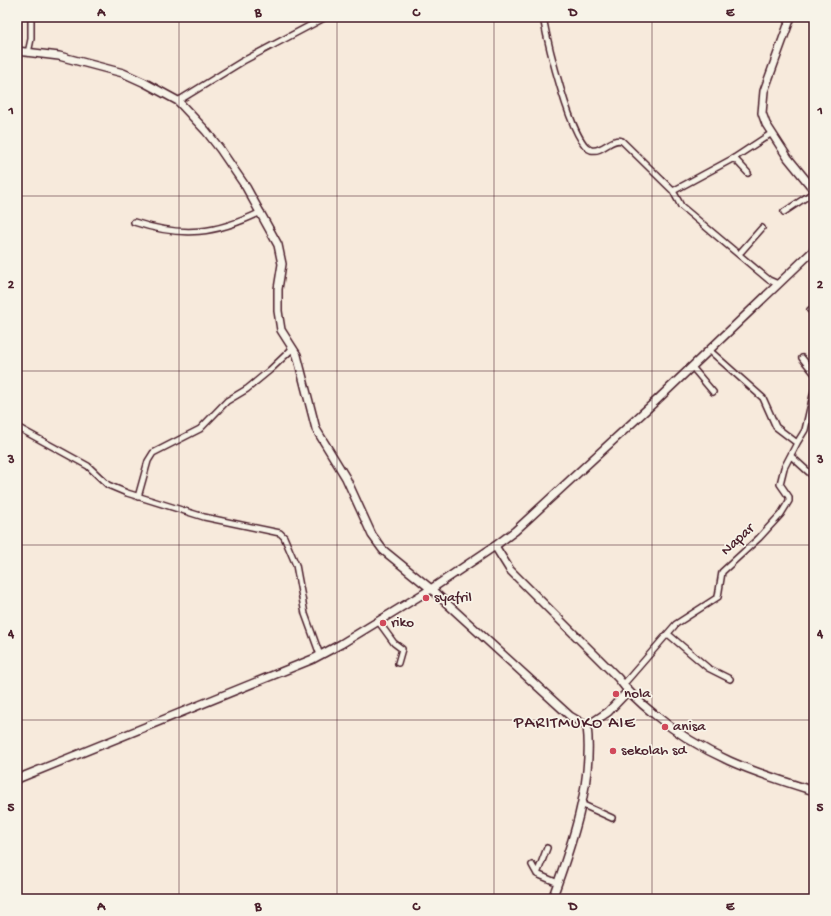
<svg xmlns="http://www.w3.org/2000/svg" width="831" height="916" font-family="'Gochi Hand',sans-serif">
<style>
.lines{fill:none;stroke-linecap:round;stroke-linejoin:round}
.street-casing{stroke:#4a1f2b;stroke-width:8}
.secondary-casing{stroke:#4a1f2b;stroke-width:10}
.street{stroke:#f7f3e8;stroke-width:5}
.secondary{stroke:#f7f3e8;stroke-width:7}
.grid{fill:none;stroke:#4a1f2b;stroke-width:1;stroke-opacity:0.55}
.poi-dot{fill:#d1495b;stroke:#f7f3e8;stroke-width:1.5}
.labels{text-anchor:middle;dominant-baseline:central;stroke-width:3.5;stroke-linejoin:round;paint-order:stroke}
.street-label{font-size:15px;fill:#4a1f2b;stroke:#f7f3e8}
.poi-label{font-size:15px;fill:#4a1f2b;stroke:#f7f3e8;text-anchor:start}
.quarter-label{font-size:17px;letter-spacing:1px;fill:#4a1f2b;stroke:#f7f3e8}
.neatline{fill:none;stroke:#4a1f2b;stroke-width:1.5}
.grid-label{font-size:13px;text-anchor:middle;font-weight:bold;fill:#4a1f2b}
</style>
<rect width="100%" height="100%" fill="#f7eadc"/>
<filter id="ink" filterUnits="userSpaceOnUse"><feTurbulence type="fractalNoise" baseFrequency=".025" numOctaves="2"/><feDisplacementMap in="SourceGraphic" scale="8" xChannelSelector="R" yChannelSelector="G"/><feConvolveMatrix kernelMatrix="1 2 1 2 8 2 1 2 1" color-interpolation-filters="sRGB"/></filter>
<g filter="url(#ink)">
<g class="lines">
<g class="street-casing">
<path id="street" d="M543,17C547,39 571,144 591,150C603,153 611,137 622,141L673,191L681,206L769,280L778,284
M28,53L31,39V17
M178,101L243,61L326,17
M734,158L748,173
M673,191L734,158L772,133
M784,212L814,192
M134,222C183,238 216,234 261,212
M739,254L762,228
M810,310L814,313
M709,350L763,398L776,427L797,443
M802,358L814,373
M692,367L713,392
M17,427L88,466L108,485L127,493L204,517L280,533L284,537L296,565L305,614L320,655
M791,456L814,477
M138,497L148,461L153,453L200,429L227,401L247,389L270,370L293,348
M378,621L394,643L402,649L398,663
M668,634L708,668L730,679
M623,685L676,624L718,597L722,572L759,538L781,514L789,501V497L780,484L784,468L797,443L805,430L814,391
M581,804L612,818
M532,865L537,874L558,883
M537,874L547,848
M553,898L563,899"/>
</g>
<g class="secondary-casing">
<path id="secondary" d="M791,17L764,91L762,113L766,124L788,158L814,190
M17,51L59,56L123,73L145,83L178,101L206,131L220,149L246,187L278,245L282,264L278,289V311L281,330L297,355L316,429L346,478L372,535L383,550L431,589L570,716L587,726
M495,546L510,570L618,678C628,692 640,703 654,714C704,756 753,772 814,791
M587,726L608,712L627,692
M17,779L313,659L341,644L431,589L495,546L515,531L658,399L814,250
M552,899C571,847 594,782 587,726"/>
</g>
<use href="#street" class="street"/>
<use href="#secondary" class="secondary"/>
</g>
</g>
<path class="grid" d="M179,17V899M337,17V899M494,17V899M652,17V899M17,196H814M17,371H814M17,545H814M17,720H814"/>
<g class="poi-dot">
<circle cx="426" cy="598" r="4"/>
<circle cx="383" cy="623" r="4"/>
<circle cx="616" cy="694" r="4"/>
<circle cx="665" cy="727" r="4"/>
<circle cx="613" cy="751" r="4"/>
</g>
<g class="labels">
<g class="street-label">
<text transform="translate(738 540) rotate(-43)">Napar</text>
</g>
<g class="poi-label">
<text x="434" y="598">syafril</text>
<text x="391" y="623">riko</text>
<text x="624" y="694">nola</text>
<text x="673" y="727">anisa</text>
<text x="621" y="751">sekolah sd</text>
</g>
<g class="quarter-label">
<text x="575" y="724">PARITMUKO AIE</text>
</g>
</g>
<rect width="831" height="916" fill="none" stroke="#f7f3e8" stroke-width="44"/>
<rect x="22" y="22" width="787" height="872" class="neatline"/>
<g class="grid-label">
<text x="101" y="16">A</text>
<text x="258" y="16">B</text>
<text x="416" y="16">C</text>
<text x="573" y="16">D</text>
<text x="730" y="16">E</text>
<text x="11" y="114">1</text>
<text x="820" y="114">1</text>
<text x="11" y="288">2</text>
<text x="820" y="288">2</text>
<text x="11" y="463">3</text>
<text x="820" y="463">3</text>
<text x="11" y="637">4</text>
<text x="820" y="637">4</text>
<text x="11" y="811">5</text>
<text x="820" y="811">5</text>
<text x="101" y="910">A</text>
<text x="258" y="910">B</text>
<text x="416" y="910">C</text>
<text x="573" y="910">D</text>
<text x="730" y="910">E</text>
</g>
</svg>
